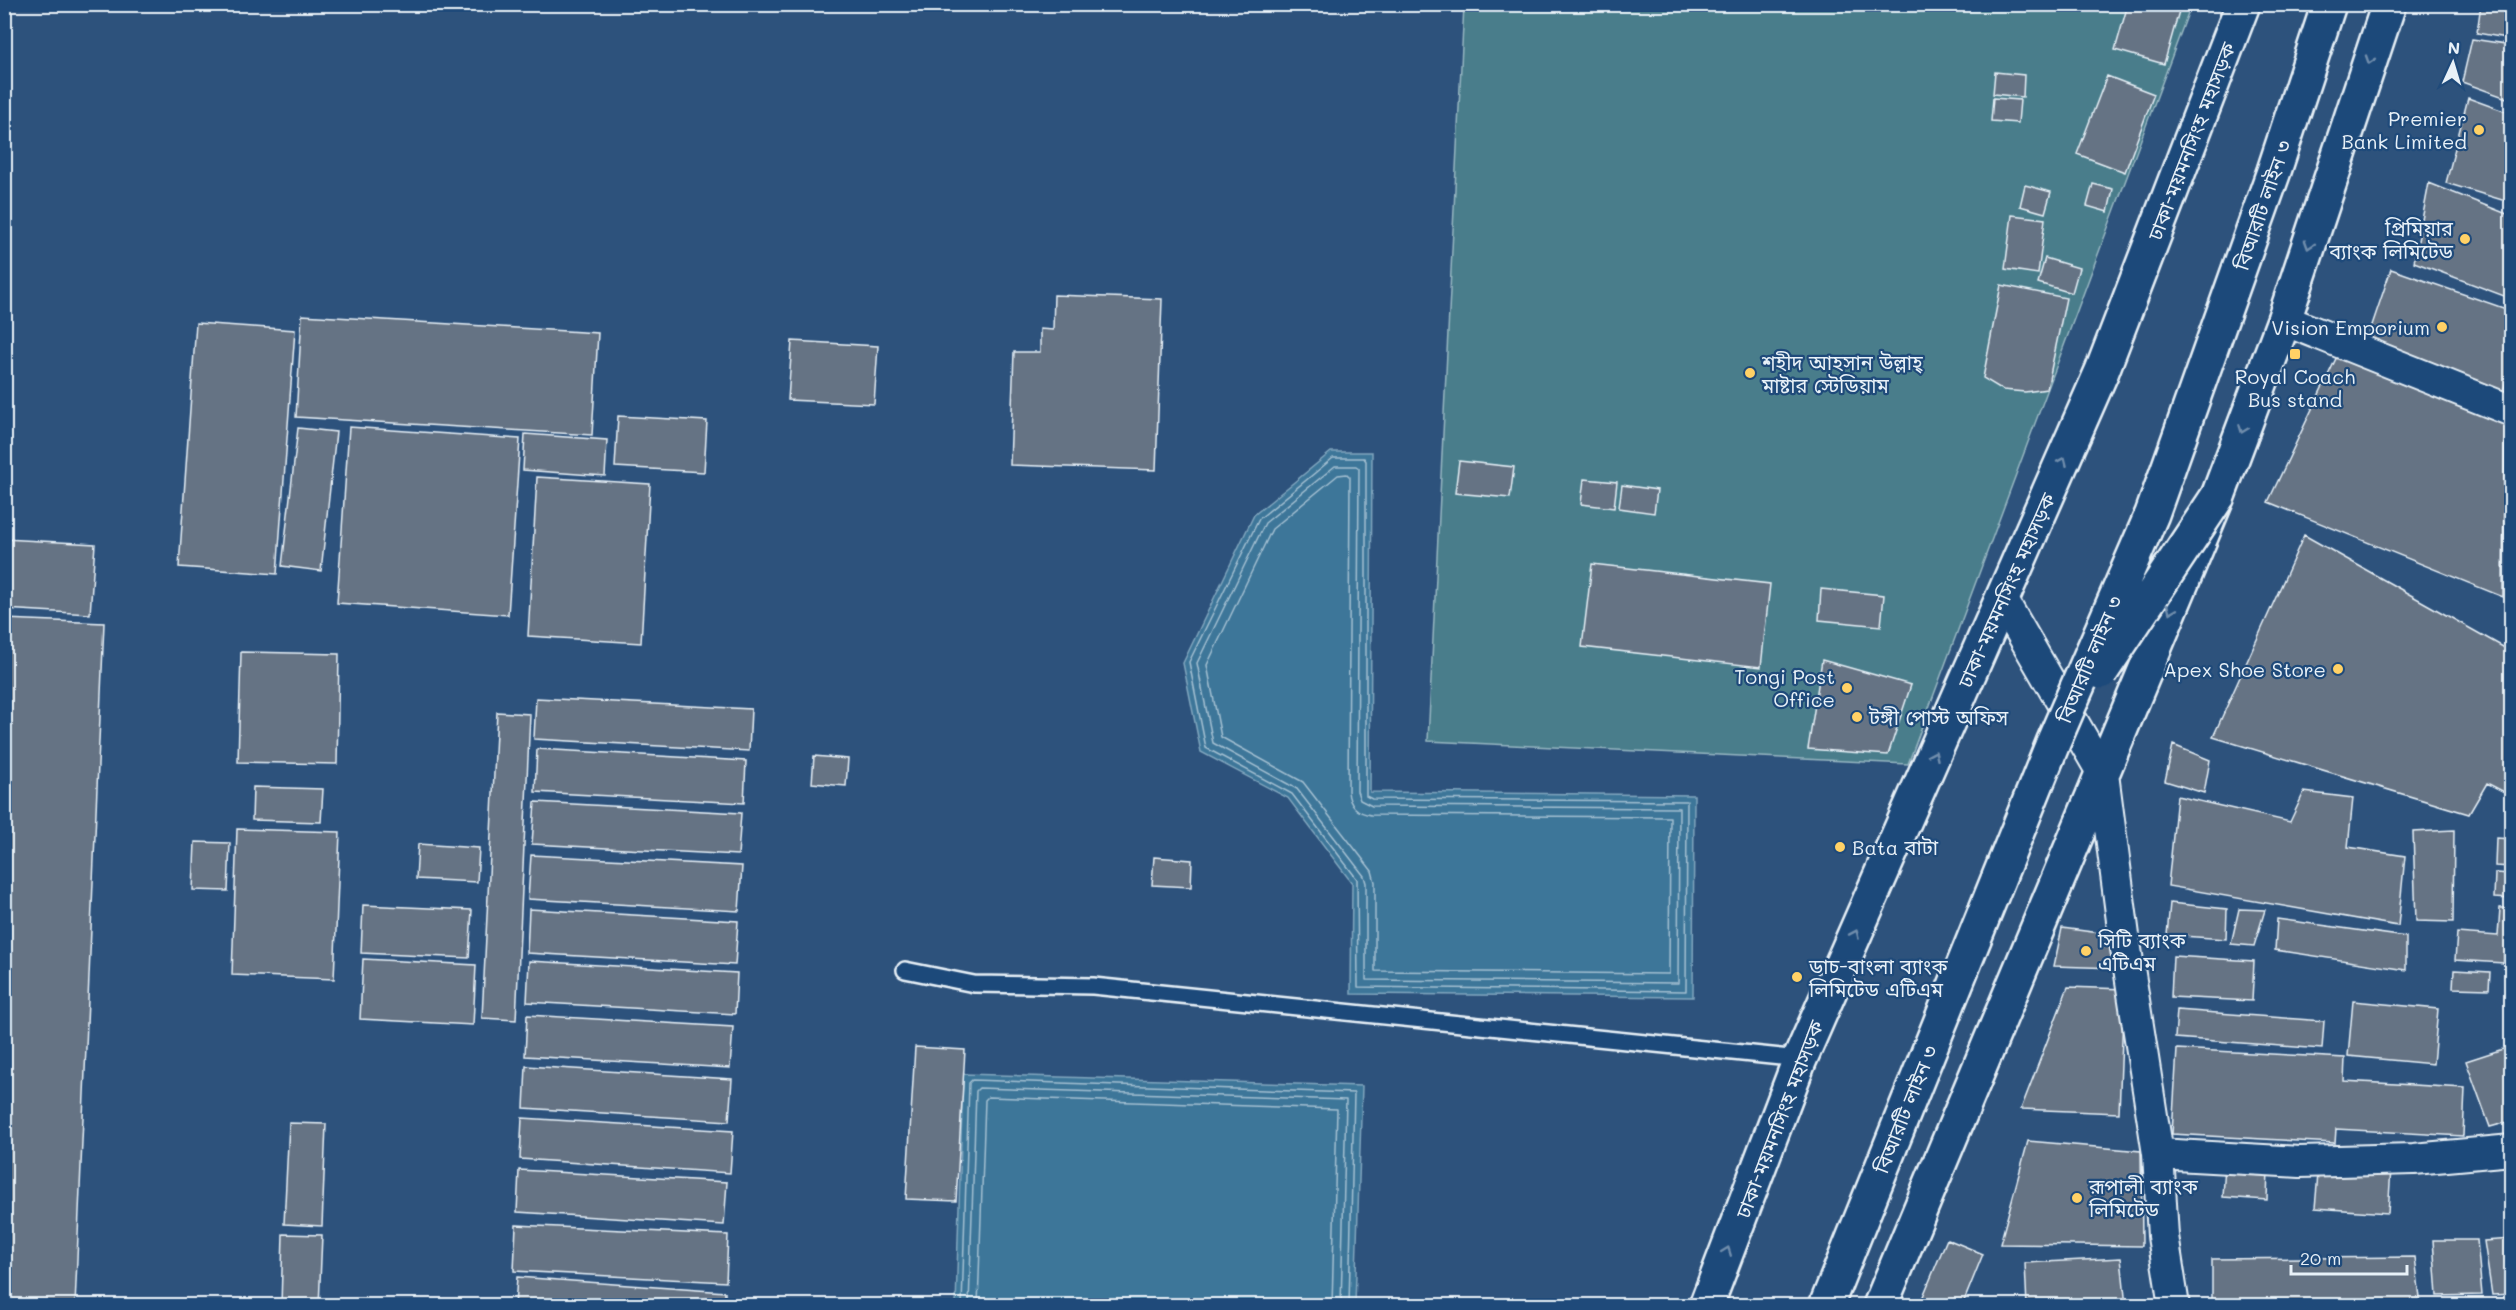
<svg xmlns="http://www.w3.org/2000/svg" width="2516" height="1310" font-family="Mali,'Noto Sans Bengali',sans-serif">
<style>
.green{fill:#487d8b;stroke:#98b7c2;stroke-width:1.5}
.water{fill:#3e7699;stroke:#82a7bf;stroke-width:1.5}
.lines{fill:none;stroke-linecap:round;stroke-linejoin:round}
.shore{stroke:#a4c0d2;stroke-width:1.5}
.building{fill:#657384;stroke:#e8f1f8;stroke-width:1.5}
.lane-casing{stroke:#e8f1f8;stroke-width:20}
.street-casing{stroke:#e8f1f8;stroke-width:34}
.highway-casing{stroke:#e8f1f8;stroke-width:38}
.lane{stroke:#1f4a7a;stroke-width:15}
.street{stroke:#1f4a7a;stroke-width:30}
.highway{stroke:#1f4a7a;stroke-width:33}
.highway-bridge-casing{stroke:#e8f1f8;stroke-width:38;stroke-linecap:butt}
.highway-bridge{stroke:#1f4a7a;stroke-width:33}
.oneway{stroke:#6f8dac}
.poi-dot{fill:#ffd166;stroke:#1f4a7a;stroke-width:2}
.labels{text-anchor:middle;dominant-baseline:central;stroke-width:4.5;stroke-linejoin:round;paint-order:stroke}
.poi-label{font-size:20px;fill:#e8f1f8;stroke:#1f4a7a;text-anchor:start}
.street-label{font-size:20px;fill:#e8f1f8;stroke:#1f4a7a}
</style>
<rect width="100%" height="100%" fill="#2d527c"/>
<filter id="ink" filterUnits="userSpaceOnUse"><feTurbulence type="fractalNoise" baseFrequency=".0167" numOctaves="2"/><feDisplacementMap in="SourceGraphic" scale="12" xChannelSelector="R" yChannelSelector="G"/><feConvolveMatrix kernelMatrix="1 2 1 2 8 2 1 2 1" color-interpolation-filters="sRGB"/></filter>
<g filter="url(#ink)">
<path class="green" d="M1464,5H2191L1908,764L1428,741Z"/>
<path class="water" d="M1331,452H1372L1370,792L1694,795L1693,997L1351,994L1352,883L1288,798L1201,752L1183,663L1254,515Z
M963,1074L1362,1086L1355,1305L956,1306Z"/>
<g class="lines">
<path class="shore" d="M1333,458H1364L1366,461V796L1372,799L1687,801L1686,991L1358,987L1357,879L1292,794L1206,748L1189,662L1259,519Z
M1335,466H1356L1359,468L1357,791L1360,800L1372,806L1679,808L1678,983L1366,980V883L1364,876L1297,789L1213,743L1197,663L1265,523Z
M1338,475L1347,474L1350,477L1348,791C1349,805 1357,813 1371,815L1670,817L1669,974L1375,971V882L1372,871L1303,782L1221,737L1207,665L1272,529Z
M962,1306L969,1083L972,1080L1354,1093L1349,1306
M969,1306L976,1091L979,1088L1346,1100L1341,1306
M978,1306L985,1100L988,1097L1337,1109L1332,1306"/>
</g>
<path class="building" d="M2128,4H2181L2164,64L2115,50Z
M2481,4H2512V39L2477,33Z
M2472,39L2512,45V100L2462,82Z
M1995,72L2024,75L2023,97L1993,94Z
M2107,76L2154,94L2125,172L2077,154Z
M1993,98L2020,100L2018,123L1991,121Z
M2468,98L2512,114V203L2446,183Z
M2429,183L2512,216V299L2414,262Z
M2093,184L2113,189L2108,212L2087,206Z
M2025,185L2051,192L2045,213L2020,206Z
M2012,215L2045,219L2038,274L2005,269Z
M2045,258L2079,268L2072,293L2038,283Z
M2391,269L2512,311V361L2500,402L2366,343Z
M2001,285L2066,298L2047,389L2025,392L2003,390L1983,378Z
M1054,295L1162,299L1156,470L1010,465L1014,352H1040V329L1053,330Z
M302,315L598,333L592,435L296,417Z
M196,323L295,330L277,574L179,567Z
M792,341L878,346L874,404L788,400Z
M2341,348L2505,407L2503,597L2268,502Z
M618,416L707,421L704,472L615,467Z
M349,427L520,439L508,615L337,603Z
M298,428L336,432L321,571L282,566Z
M525,434L607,440L605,476L523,470Z
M1459,461L1514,467L1510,498L1455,493Z
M537,477L650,484L641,643L528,636Z
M1584,479L1617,482L1614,508L1581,504Z
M1622,485L1657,490L1654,513L1619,508Z
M2304,535L2512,652V796L2487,783L2469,814L2213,737Z
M4,539L95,544L90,614L4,609Z
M1592,564L1770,584L1761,667L1582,647Z
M1821,589L1884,595L1881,626L1819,620Z
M4,619L104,623L75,1306H4Z
M241,652L339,654L337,764L238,762Z
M1822,660L1911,685L1888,755L1808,749Z
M536,698L751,709L749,751L534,739Z
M497,712L530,714L516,1020L482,1018Z
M2173,745L2210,760L2204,793L2165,781Z
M537,749L746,761L744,803L535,792Z
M814,756L848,759L846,786L812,783Z
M253,787L323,789L321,822L252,820Z
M2304,792L2353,798L2348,847L2405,856L2398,926L2168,886L2177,796L2290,822Z
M535,802L741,813L738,855L532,844Z
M237,829L340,832L334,979L232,975Z
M2454,830L2453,922L2416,921L2413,832Z
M2496,838L2512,839V867L2495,866Z
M195,842L230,843L228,891L193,890Z
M418,844L479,848L477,882L416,879Z
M531,855L742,866L739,911L528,899Z
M1154,857L1192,860L1191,887L1152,885Z
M2495,873L2512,874V899L2494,898Z
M2170,903L2227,909L2226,939L2167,935Z
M363,905L472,910L469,958L361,953Z
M2500,908H2512V954H2504V963L2455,960L2457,933L2498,936Z
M529,909L738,921L735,965L527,953Z
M2239,909L2265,910L2254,946L2231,944Z
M2277,919L2406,937V970L2275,950Z
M2062,928L2115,935L2116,968L2054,966Z
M2173,956L2254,961L2252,1001L2171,997Z
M363,959L476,965L473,1025L360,1019Z
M529,961L737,973L735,1014L527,1002Z
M2511,963H2512V1007H2508Z
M2454,970L2490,972L2489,989L2453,988Z
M2068,987L2124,989L2119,1113L2021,1109Z
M2353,1001L2438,1009L2433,1064L2348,1056Z
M2177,1010L2324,1021L2322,1049L2175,1038Z
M527,1015L733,1027L730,1068L525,1056Z
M2512,1046V1121L2490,1127L2466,1061Z
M915,1047L965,1050L956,1201L906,1199Z
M2177,1049L2345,1058L2344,1081L2465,1088L2463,1136L2336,1129L2335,1143L2172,1134Z
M526,1066L732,1079L729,1121L524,1108Z
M522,1118L733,1131L730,1173L520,1159Z
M289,1123L326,1124L322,1226L284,1224Z
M2028,1141L2141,1151L2142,1246L2000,1244Z
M2319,1163L2391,1169L2388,1213L2315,1208Z
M2225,1165L2268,1168L2267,1200L2223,1197Z
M519,1170L727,1182L724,1225L517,1212Z
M516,1225L728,1235L726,1282L514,1271Z
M283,1234L322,1235L319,1306H281Z
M1947,1239L1983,1254L1962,1306H1919Z
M2512,1239V1294L2492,1295L2484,1241Z
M2433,1240H2477L2482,1295L2437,1296Z
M2415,1257L2421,1306H2212V1259Z
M2121,1258L2126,1306H2027L2025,1263Z
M517,1277L725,1292V1306H515Z"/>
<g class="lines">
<g class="lane-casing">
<path id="lane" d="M905,970L974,984L1093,986L1800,1059"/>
</g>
<g class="street-casing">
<path id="street" d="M2284,320L2512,411
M2002,599L2103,774L2124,936L2158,1154L2163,1236L2174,1306
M2158,1154L2300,1162L2414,1159L2512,1150"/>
</g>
<g class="highway-casing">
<path id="highway" d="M1706,1306L1800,1059L2102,371L2243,4
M1880,1306L2218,496L2284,320L2389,4"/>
</g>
<use href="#lane" class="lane"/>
<use href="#street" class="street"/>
<use href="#highway" class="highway"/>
<g class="highway-bridge-casing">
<path id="highway-bridge" d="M2101,672L2218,496
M1826,1306L2053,743L2152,514L2274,171L2329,4"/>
</g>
<use href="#highway-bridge" class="highway-bridge"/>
</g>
<defs><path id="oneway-chevron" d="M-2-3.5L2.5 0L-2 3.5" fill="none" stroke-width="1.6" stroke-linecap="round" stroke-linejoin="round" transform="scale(1.5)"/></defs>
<g class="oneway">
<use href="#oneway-chevron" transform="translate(2370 60) rotate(108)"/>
<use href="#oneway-chevron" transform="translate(2309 245) rotate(108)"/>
<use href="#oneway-chevron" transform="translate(2243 429) rotate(111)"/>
<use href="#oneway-chevron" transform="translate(2063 461) rotate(-66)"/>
<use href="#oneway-chevron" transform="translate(2171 610) rotate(112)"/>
<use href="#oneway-chevron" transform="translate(1934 755) rotate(-66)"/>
<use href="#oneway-chevron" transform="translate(1855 934) rotate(-66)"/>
<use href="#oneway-chevron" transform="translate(1727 1251) rotate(-69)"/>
</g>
</g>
<g class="poi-dot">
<circle cx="2479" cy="130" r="6"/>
<circle cx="2465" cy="239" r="6"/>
<circle cx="2442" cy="327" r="6"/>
<rect x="2289" y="348" width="12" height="12" rx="3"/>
<circle cx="1750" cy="373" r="6"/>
<circle cx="2338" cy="669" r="6"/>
<circle cx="1847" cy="688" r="6"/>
<circle cx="1857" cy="717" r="6"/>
<circle cx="1840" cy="847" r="6"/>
<circle cx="2086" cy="951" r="6"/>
<circle cx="1797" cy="977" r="6"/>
<circle cx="2077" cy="1198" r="6"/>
</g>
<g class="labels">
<g class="poi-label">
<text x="2467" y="118" text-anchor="end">Premier<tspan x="2467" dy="23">Bank Limited</tspan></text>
<text x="2453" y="228" text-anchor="end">প্রিমিয়ার<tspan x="2453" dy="23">ব্যাংক লিমিটেড</tspan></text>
<text x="2430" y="327" text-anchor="end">Vision Emporium</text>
<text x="1762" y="362">শহীদ আহসান উল্লাহ্‌<tspan x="1762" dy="23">মাষ্টার স্টেডিয়াম</tspan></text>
<text x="2295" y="376" text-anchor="middle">Royal Coach<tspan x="2295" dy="23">Bus stand</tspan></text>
<text x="2326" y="669" text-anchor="end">Apex Shoe Store</text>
<text x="1835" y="676" text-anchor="end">Tongi Post<tspan x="1835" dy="23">Office</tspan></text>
<text x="1869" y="717">টঙ্গী পোস্ট অফিস</text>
<text x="1852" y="847">Bata বাটা</text>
<text x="2098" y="940">সিটি ব্যাংক<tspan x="2098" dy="23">এটিএম</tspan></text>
<text x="1809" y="966">ডাচ-বাংলা ব্যাংক<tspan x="1809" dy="23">লিমিটেড এটিএম</tspan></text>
<text x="2089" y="1186">রূপালী ব্যাংক<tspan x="2089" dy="23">লিমিটেড</tspan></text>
</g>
<g class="street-label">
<text transform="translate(2191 141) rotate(-69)">ঢাকা-ময়মনসিংহ মহাসড়ক</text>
<text transform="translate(2262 205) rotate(-71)">বিআরটি লাইন ৩</text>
<text transform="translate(2006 590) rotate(-66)">ঢাকা-ময়মনসিংহ মহাসড়ক</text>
<text transform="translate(2089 659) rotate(-67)">বিআরটি লাইন ৩</text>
<text transform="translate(1905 1109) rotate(-68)">বিআরটি লাইন ৩</text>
<text transform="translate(1779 1119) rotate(-69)">ঢাকা-ময়মনসিংহ মহাসড়ক</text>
</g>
</g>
<rect width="2516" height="1310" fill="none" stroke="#1f4a7a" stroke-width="24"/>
<rect x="12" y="12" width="2492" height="1286" fill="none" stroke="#e8f1f8" stroke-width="2" filter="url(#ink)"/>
<g transform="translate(2453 63) rotate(4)" stroke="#1f4a7a" stroke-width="4.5" paint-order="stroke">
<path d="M0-4.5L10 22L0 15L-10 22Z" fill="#e8f1f8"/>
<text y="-9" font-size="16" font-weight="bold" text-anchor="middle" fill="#e8f1f8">N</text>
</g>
<path d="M2291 1265v9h116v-9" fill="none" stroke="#e8f1f8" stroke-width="3"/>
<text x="2300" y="1265" font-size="18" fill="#e8f1f8" stroke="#1f4a7a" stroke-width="4.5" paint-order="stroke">20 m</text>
</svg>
